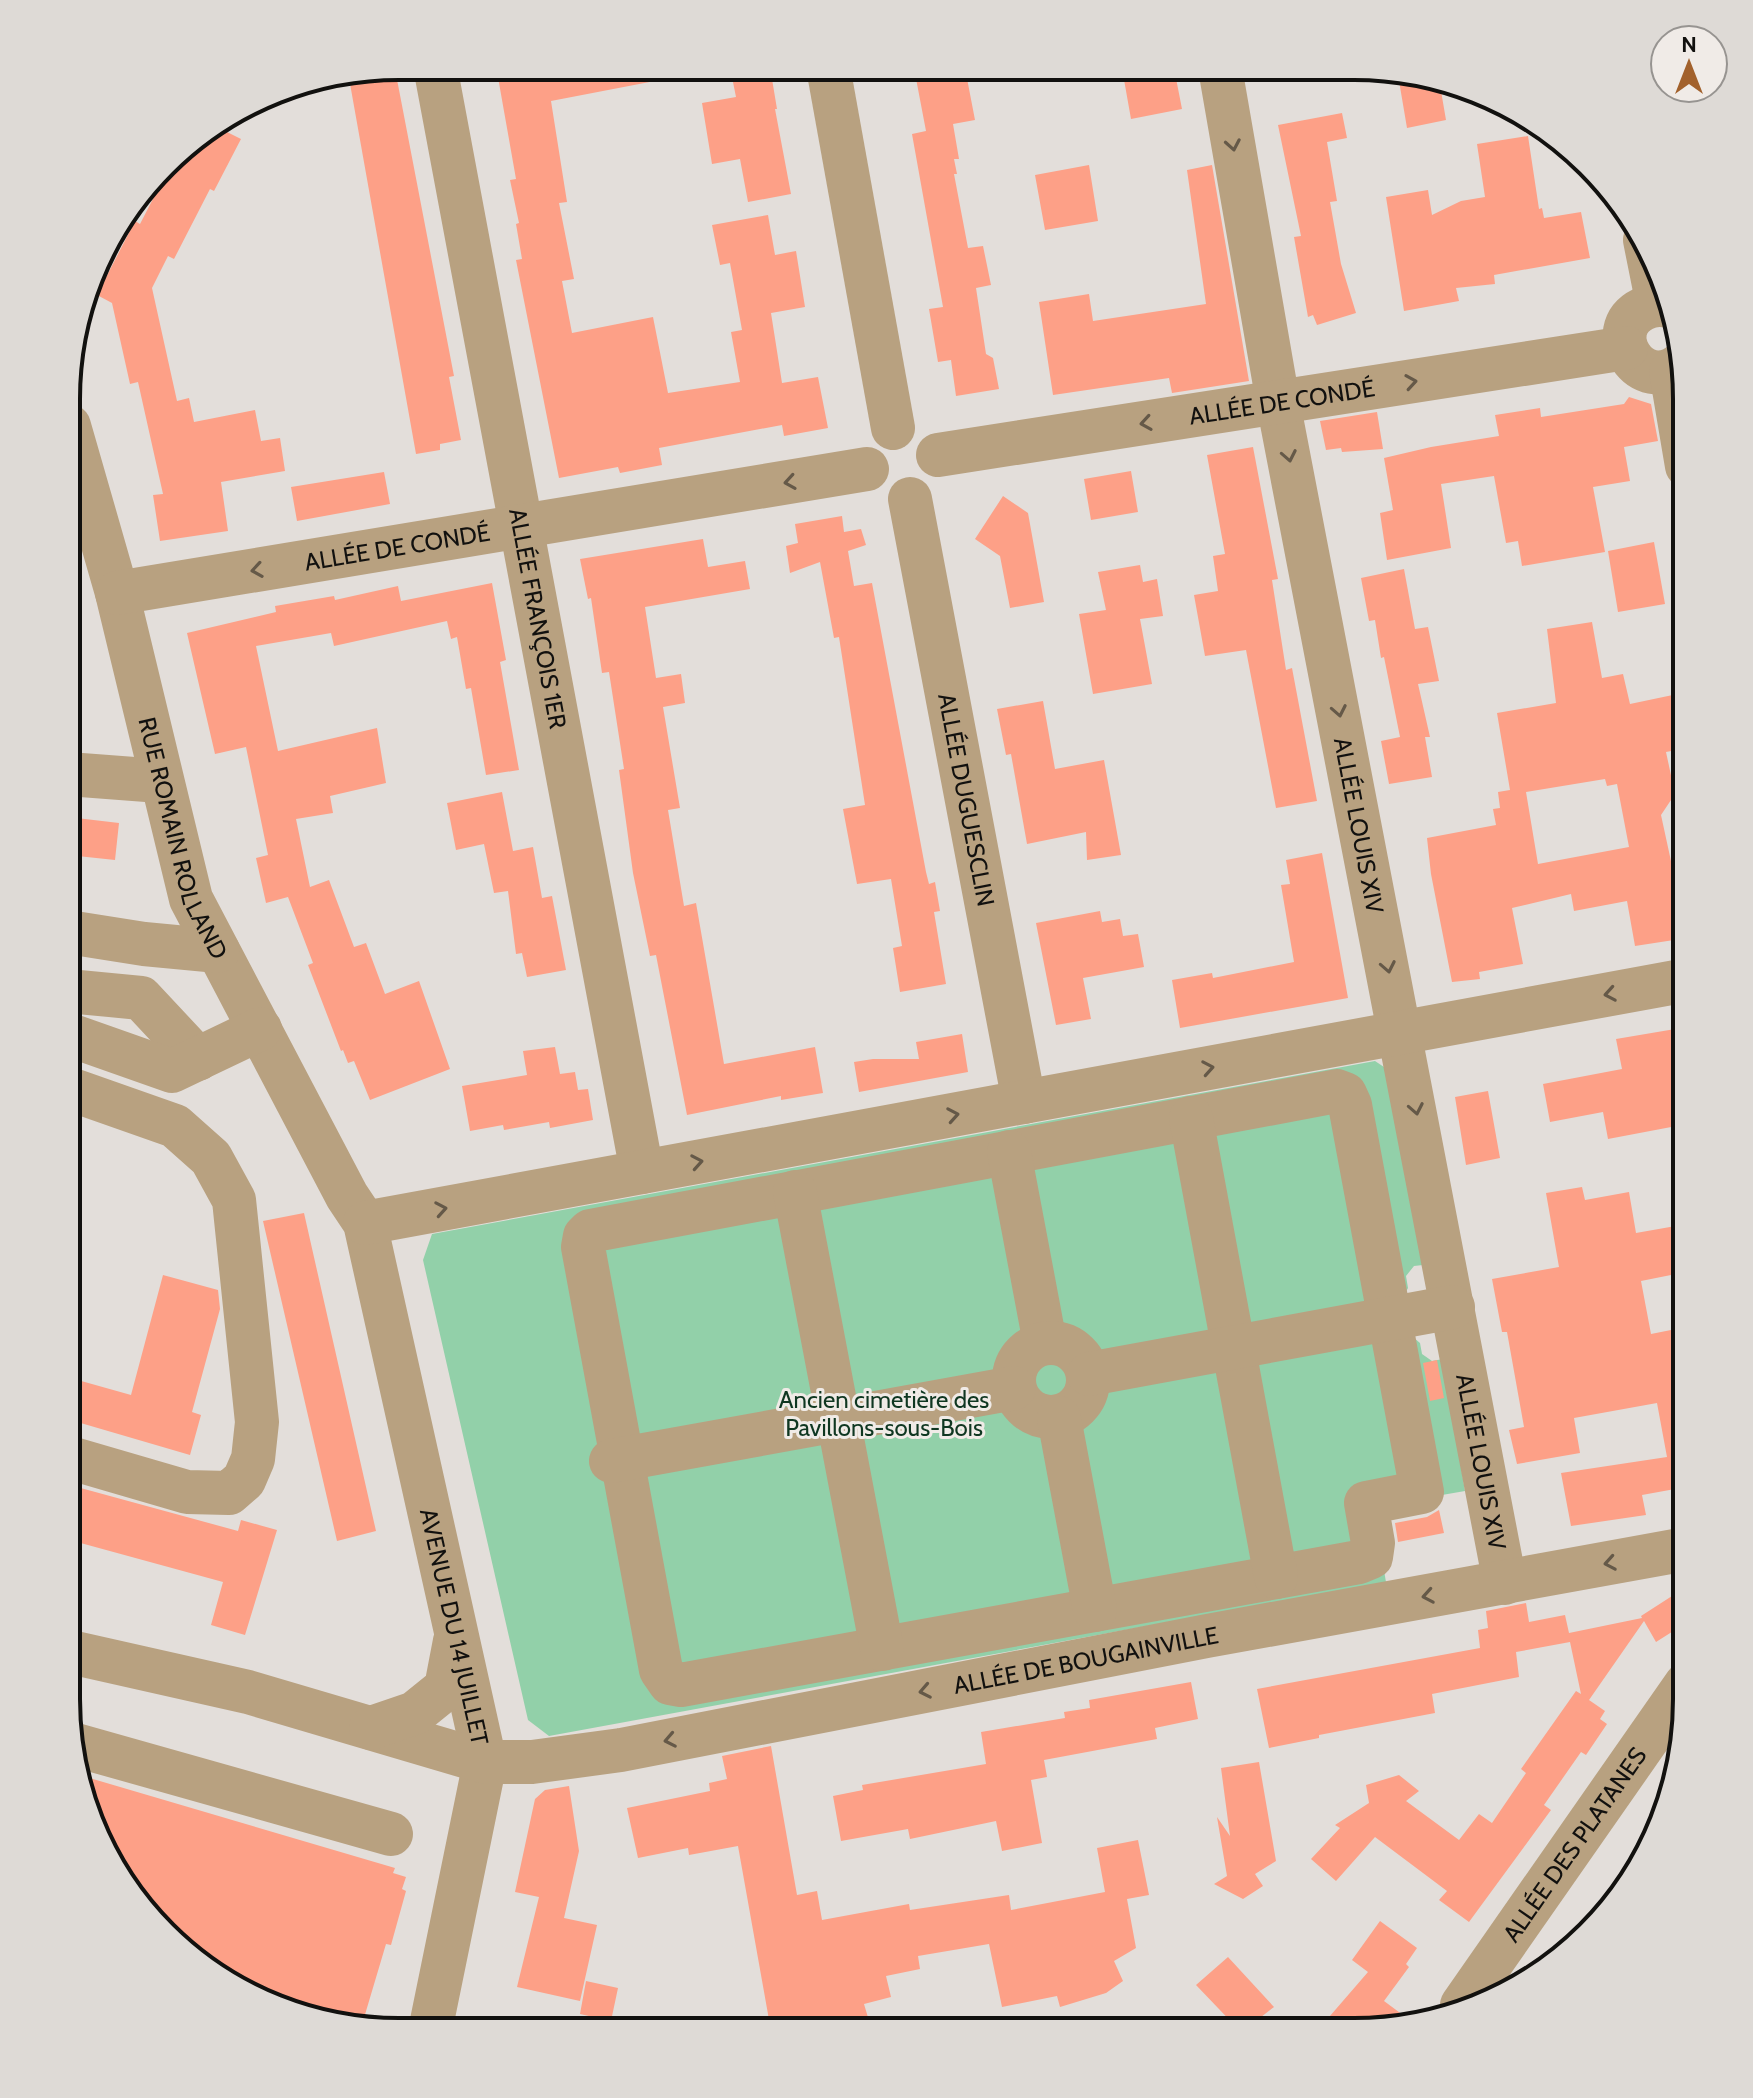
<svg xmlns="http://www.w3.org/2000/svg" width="1753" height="2098" font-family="Cabin,sans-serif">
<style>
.green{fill:#92d0a9}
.building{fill:#fda087;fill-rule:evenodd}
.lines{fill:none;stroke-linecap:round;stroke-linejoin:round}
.minor{stroke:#b8a180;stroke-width:44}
.oneway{stroke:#655948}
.labels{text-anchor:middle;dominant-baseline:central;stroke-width:6;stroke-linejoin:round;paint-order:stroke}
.street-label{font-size:24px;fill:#12110f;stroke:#f0ebe7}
.park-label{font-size:24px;fill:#0f3721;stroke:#f0ebe7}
.rim{fill:none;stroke:#12110f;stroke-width:4}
</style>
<rect width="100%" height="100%" fill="#e3deda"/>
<path class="green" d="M1375,1061L1387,1069L1423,1265L1414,1266L1406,1276L1408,1288L1401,1301L1407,1332L1420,1343L1422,1354L1432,1361L1443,1359L1465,1491L1373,1507L1386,1582L549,1736L528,1720L423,1260L432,1234Z"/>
<path class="building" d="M496,66H534L536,77L592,67H659L660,80L551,101L567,202L559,203L574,279L562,281L572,333L653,317L668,393L740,382L731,332L742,330L730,263L720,265L712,225L768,215L775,255L796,251L805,307L771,313L782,383L818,377L828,428L784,436L782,425L659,448L662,465L620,473L618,467L559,478L516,260L522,259L516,224L519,223L510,180L516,179Z
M730,67H770L777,109H775L791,194L748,202L740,159L712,164L702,103L736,97Z
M914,68H965L975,120L953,124L959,159H954L957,174H954L968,248L983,246L991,285L976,288L986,354L993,358L999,389L956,396L951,360L938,362L929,309L943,307L912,134L926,131Z
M1152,68H1174L1182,109L1131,119L1123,74Z
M395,69L454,376L449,377L461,440L440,444V450L416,454L349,78Z
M1397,69L1440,85L1446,120L1407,128Z
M1342,113L1347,138L1327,142L1337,201L1330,202L1341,264L1356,313L1317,325L1313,315L1308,317L1294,237L1301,236L1278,125Z
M217,127L241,139L214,191L210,189L174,259L168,256L152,288L177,401L189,398L194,422L255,410L261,441L280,438L285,471L221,482L228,531L160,541L153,495L163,494L138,382L130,384L112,303L97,295L135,221L140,224L169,168L174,171L189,143Z
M1528,136L1539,209L1542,208L1544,218L1581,212L1590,258L1494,275L1495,284L1456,288L1459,301L1404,311L1386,197L1428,190L1432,215L1461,201L1485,197L1477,144Z
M1089,165L1098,221L1045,230L1035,175Z
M1212,165L1249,381L1172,393L1169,378L1053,395L1039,302L1089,294L1093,321L1206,304L1187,170Z
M1629,397L1651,404L1658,441L1624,447L1630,481L1593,487L1605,552L1522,566L1518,541L1506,543L1494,476L1441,484L1451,548L1387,560L1380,513L1393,510L1384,458L1431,447L1499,436L1495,415L1540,408L1541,417L1624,404Z
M1377,412L1383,449L1342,452L1341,448L1326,450L1320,421Z
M1253,447L1278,579L1272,580L1286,670L1292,668L1317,801L1276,808L1246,650L1205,656L1194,595L1218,591L1213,556L1225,554L1207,455Z
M1131,471L1138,512L1091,520L1084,479Z
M384,472L390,504L297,521L291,487Z
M1003,496L1028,513L1044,602L1010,608L1000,556L975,539Z
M842,516L844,532L861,529L866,545L848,551L854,586L872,583L926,872L929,884L935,882L940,911L934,912L946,984L900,992L893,948L902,946L891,879L857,884L843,809L865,805L839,637L834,638L820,562L790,573L786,546L798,543L795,524Z
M703,539L708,567L745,561L750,589L645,607L656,678L681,674L685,703L663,707L680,808L668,810L684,906L696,903L724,1064L815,1047L823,1093L781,1100V1096L687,1115L656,955L650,956L633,873L619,770L624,769L609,672L602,673L591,598L588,599L580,559Z
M1654,542L1665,604L1618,612L1608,551Z
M1140,565L1143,582L1157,579L1163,616L1140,619L1152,684L1093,694L1079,614L1106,610L1098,572Z
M1404,569L1415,629L1428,627L1439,681L1418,684L1430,737H1425L1432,777L1389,784L1381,741L1400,737L1384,657L1381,658L1375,620L1369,621L1361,578Z
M492,583L506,660L500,662L519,770L486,775L471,688L466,689L457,637L451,639L447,621L334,646L331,633L256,646L278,751L377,728L386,783L330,796L333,813L296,819L310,887L329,880L354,947L366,943L385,994L419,981L450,1069L370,1100L354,1061L348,1063L343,1050L341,1051L308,965L313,963L288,897L266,903L256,858L268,855L246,747L215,754L187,633L276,612L275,606L334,596L335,600L398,586L401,601Z
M1592,622L1602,678L1623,674L1630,704L1687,692V748L1666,752L1675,794L1661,815L1674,875L1687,873V938L1635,946L1627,901L1574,911L1571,894L1512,908L1523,964L1479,972L1480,979L1452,982L1431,874L1427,838L1496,825L1493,809L1500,808L1498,792L1510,790L1497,713L1556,703L1547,629ZM1605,779L1607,786L1617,784L1629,847L1538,864L1526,792Z
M1043,701L1055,769L1104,760L1121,855L1087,860L1086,832L1027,844L1011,754L1006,755L997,709Z
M502,792L513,851L533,847L542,898L552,896L566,970L527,977L522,953L516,954L508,891L494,893L484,844L456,850L447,803Z
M68,817L119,823L115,860L68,855Z
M1322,853L1348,998L1180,1028L1172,980L1212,973L1213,978L1294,962L1281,885L1290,884L1286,860Z
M1100,911L1102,922L1120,919L1123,936L1138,934L1144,967L1083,978L1091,1019L1056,1025L1036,923Z
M1687,1027V1124L1608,1139L1603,1112L1550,1122L1543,1084L1622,1069L1616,1039Z
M962,1034L968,1072L859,1092L854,1062L873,1059H919L916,1042Z
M555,1047L560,1074L575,1072L578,1090L588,1089L593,1120L550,1128L549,1122L504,1130L503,1125L470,1131L462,1086L527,1075L523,1051Z
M1488,1091L1500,1158L1466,1165L1455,1097Z
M1582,1187L1585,1200L1629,1192L1636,1233L1687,1224L1686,1272L1641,1281L1651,1334L1686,1327V1487L1642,1495L1646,1515L1571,1526L1561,1473L1667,1457L1657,1403L1574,1418L1580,1453L1517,1464L1509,1430L1524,1427L1507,1332H1502L1492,1279L1559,1267L1546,1193Z
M304,1213L376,1531L337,1541L263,1221Z
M163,1275L218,1290L220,1309L192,1412L201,1415L190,1455L67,1419V1377L131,1395Z
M1437,1360L1444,1398L1430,1401L1423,1363Z
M66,1484L238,1531L241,1520L277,1530L245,1635L211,1625L223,1582L66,1539Z
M1439,1510L1444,1533L1398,1542L1395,1523L1427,1517Z
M1686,1587V1623L1656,1642L1644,1621L1589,1700L1605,1711L1600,1719L1607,1724L1586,1755L1581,1752L1544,1805L1551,1810L1469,1922L1439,1900L1447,1891L1375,1837L1336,1881L1311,1859L1340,1828L1335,1825L1369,1803L1366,1785L1399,1775L1419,1791L1406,1801L1459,1840L1479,1814L1492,1823L1526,1773L1521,1769L1576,1691L1581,1694L1570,1642L1516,1652L1519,1677L1432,1694L1435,1713L1319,1735V1738L1269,1748L1257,1689L1480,1648L1478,1630L1488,1628L1486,1611L1526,1603L1529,1622L1565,1615L1569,1633L1642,1618L1641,1616Z
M1191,1682L1198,1719L1155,1728L1157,1739L1044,1760L1047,1777L1031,1780L1042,1843L1002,1851L996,1821L910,1839L908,1829L841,1841L833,1796L863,1790L862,1785L986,1764L981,1732L1065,1718L1064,1712L1090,1708L1089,1700Z
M771,1746L797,1895L817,1891L822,1920L909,1904L910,1910L1009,1895L1011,1910L1105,1892L1097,1848L1138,1840L1149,1895L1127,1899L1136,1948L1114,1961L1123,1981L1106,1993L1060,2007L1057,1996L1002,2007L989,1944L918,1956L920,1969L886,1976L891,1997L864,2004L872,2031H771L738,1846L689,1855L688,1848L638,1858L627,1808L710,1791L709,1783L727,1779L722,1756Z
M1259,1762L1276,1861L1255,1874L1263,1886L1243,1899L1214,1884L1227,1876L1217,1817L1230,1836L1221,1768Z
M76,1774L395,1868L393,1873L406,1877L402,1889L406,1891L391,1945L386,1944L361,2028L291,2014L214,1976L111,1866L77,1786Z
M569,1786L579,1851L564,1918L597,1925L580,2001L517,1987L539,1897L515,1892L535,1799L545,1790Z
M1380,1921L1417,1948L1406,1964L1409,1967L1384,2001L1411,2021L1376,2031H1317L1368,1972L1352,1960Z
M1228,1957L1274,2007L1243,2031H1240L1196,1985Z
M586,1981L618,1988L611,2021L580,2014Z"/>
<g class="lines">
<g class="minor">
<path id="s1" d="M435,66L642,1172"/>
<path d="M828,67L893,428"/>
<path id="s2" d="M1220,68L1278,402L1505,1583"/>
<path d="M1645,240L1658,305"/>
<path d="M1674,308C1664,304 1653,304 1643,309C1600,330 1640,397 1682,363"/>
<path d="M1671,371L1687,466"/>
<path id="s3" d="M69,426L117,593L191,899L347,1196L365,1223L485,1762L430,2031"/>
<path id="s4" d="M938,455L1626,348"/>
<path id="s5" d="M910,499L1024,1102"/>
<path id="s6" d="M117,593L867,469"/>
<path d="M68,774L160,781"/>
<path d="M68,932L144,944L218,951"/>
<path d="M68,991L141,998L198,1059"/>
<path d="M67,1034L172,1071L260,1029"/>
<path d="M1337,1091L1345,1094L1350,1105L1422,1492L1366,1503L1373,1543L1371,1557L1359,1562L681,1685L670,1683L661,1670L583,1247L585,1236L590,1231Z"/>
<path d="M1191,1118L1276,1577"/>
<path d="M1009,1152L1045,1343"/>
<path d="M795,1192L882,1649"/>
<path d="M365,1223L1687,980"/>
<circle cx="1051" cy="1380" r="37"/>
<path d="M1089,1374L1453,1307"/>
<path d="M1059,1418L1095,1610"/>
<path d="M67,1457L187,1492L229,1493L244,1480L253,1459L257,1422L234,1200L211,1158L175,1126L67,1088"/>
<path d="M611,1461L1014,1388"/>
<path id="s7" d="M66,1651L248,1692L485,1762H532L621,1750L1207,1636L1686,1549"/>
<path d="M371,1728L415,1713L446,1688L455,1641"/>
<path d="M72,1744L391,1834"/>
<path id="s8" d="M1462,2005L1686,1684"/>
</g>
</g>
<defs><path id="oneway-chevron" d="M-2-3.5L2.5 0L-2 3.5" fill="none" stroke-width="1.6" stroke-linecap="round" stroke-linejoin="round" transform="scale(2)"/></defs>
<g class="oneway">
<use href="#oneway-chevron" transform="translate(1233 145) rotate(80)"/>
<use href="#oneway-chevron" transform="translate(1411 382) rotate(-9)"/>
<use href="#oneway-chevron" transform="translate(1146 423) rotate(171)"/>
<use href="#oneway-chevron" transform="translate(1289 456) rotate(79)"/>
<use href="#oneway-chevron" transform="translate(790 482) rotate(171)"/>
<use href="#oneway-chevron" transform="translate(257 570) rotate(171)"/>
<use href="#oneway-chevron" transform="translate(1339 711) rotate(79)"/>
<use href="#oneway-chevron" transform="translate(1388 967) rotate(79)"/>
<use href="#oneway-chevron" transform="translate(1610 994) rotate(170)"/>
<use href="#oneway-chevron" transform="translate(1208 1068) rotate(-10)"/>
<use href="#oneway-chevron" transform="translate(1416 1109) rotate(79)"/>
<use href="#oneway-chevron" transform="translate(953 1115) rotate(-10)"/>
<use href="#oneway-chevron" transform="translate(697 1162) rotate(-10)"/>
<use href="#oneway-chevron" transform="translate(441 1209) rotate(-10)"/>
<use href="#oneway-chevron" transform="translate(1610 1563) rotate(170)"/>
<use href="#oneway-chevron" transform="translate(1428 1596) rotate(170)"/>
<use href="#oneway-chevron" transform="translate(925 1691) rotate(169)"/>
<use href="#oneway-chevron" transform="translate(670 1740) rotate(169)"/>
</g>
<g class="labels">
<g class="street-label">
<text stroke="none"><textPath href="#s4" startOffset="348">ALLÉE DE CONDÉ</textPath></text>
<text stroke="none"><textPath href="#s6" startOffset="284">ALLÉE DE CONDÉ</textPath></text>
<text stroke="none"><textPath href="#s1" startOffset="562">ALLÉE FRANÇOIS 1ER</textPath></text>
<text stroke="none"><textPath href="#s5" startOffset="306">ALLÉE DUGUESCLIN</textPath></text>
<text stroke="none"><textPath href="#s2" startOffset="770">ALLÉE LOUIS XIV</textPath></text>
<text stroke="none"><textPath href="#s3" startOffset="428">RUE ROMAIN ROLLAND</textPath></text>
<text stroke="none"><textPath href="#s2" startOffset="1418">ALLÉE LOUIS XIV</textPath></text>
<text stroke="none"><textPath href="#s3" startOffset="1270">AVENUE DU 14 JUILLET</textPath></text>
<text stroke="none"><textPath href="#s7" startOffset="1044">ALLÉE DE BOUGAINVILLE</textPath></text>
<text stroke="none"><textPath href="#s8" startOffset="196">ALLÉE DES PLATANES</textPath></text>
</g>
<g class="park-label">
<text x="884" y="1399">Ancien cimetière des<tspan x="884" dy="28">Pavillons-sous-Bois</tspan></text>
</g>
</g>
<path d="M0 0H1753V2098H0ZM399 80H1354A319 319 0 0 1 1673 399V1699A319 319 0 0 1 1354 2018H399A319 319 0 0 1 80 1699V399A319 319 0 0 1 399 80Z" fill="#dedad6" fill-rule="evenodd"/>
<path class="rim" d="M399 80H1354A319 319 0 0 1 1673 399V1699A319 319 0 0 1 1354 2018H399A319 319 0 0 1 80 1699V399A319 319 0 0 1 399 80Z"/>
<g transform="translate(1689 64)"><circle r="38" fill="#f0ebe7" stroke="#979491" stroke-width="2"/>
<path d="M0-6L14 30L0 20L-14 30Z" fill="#a2612c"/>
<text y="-12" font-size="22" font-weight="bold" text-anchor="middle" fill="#12110f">N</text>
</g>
</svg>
